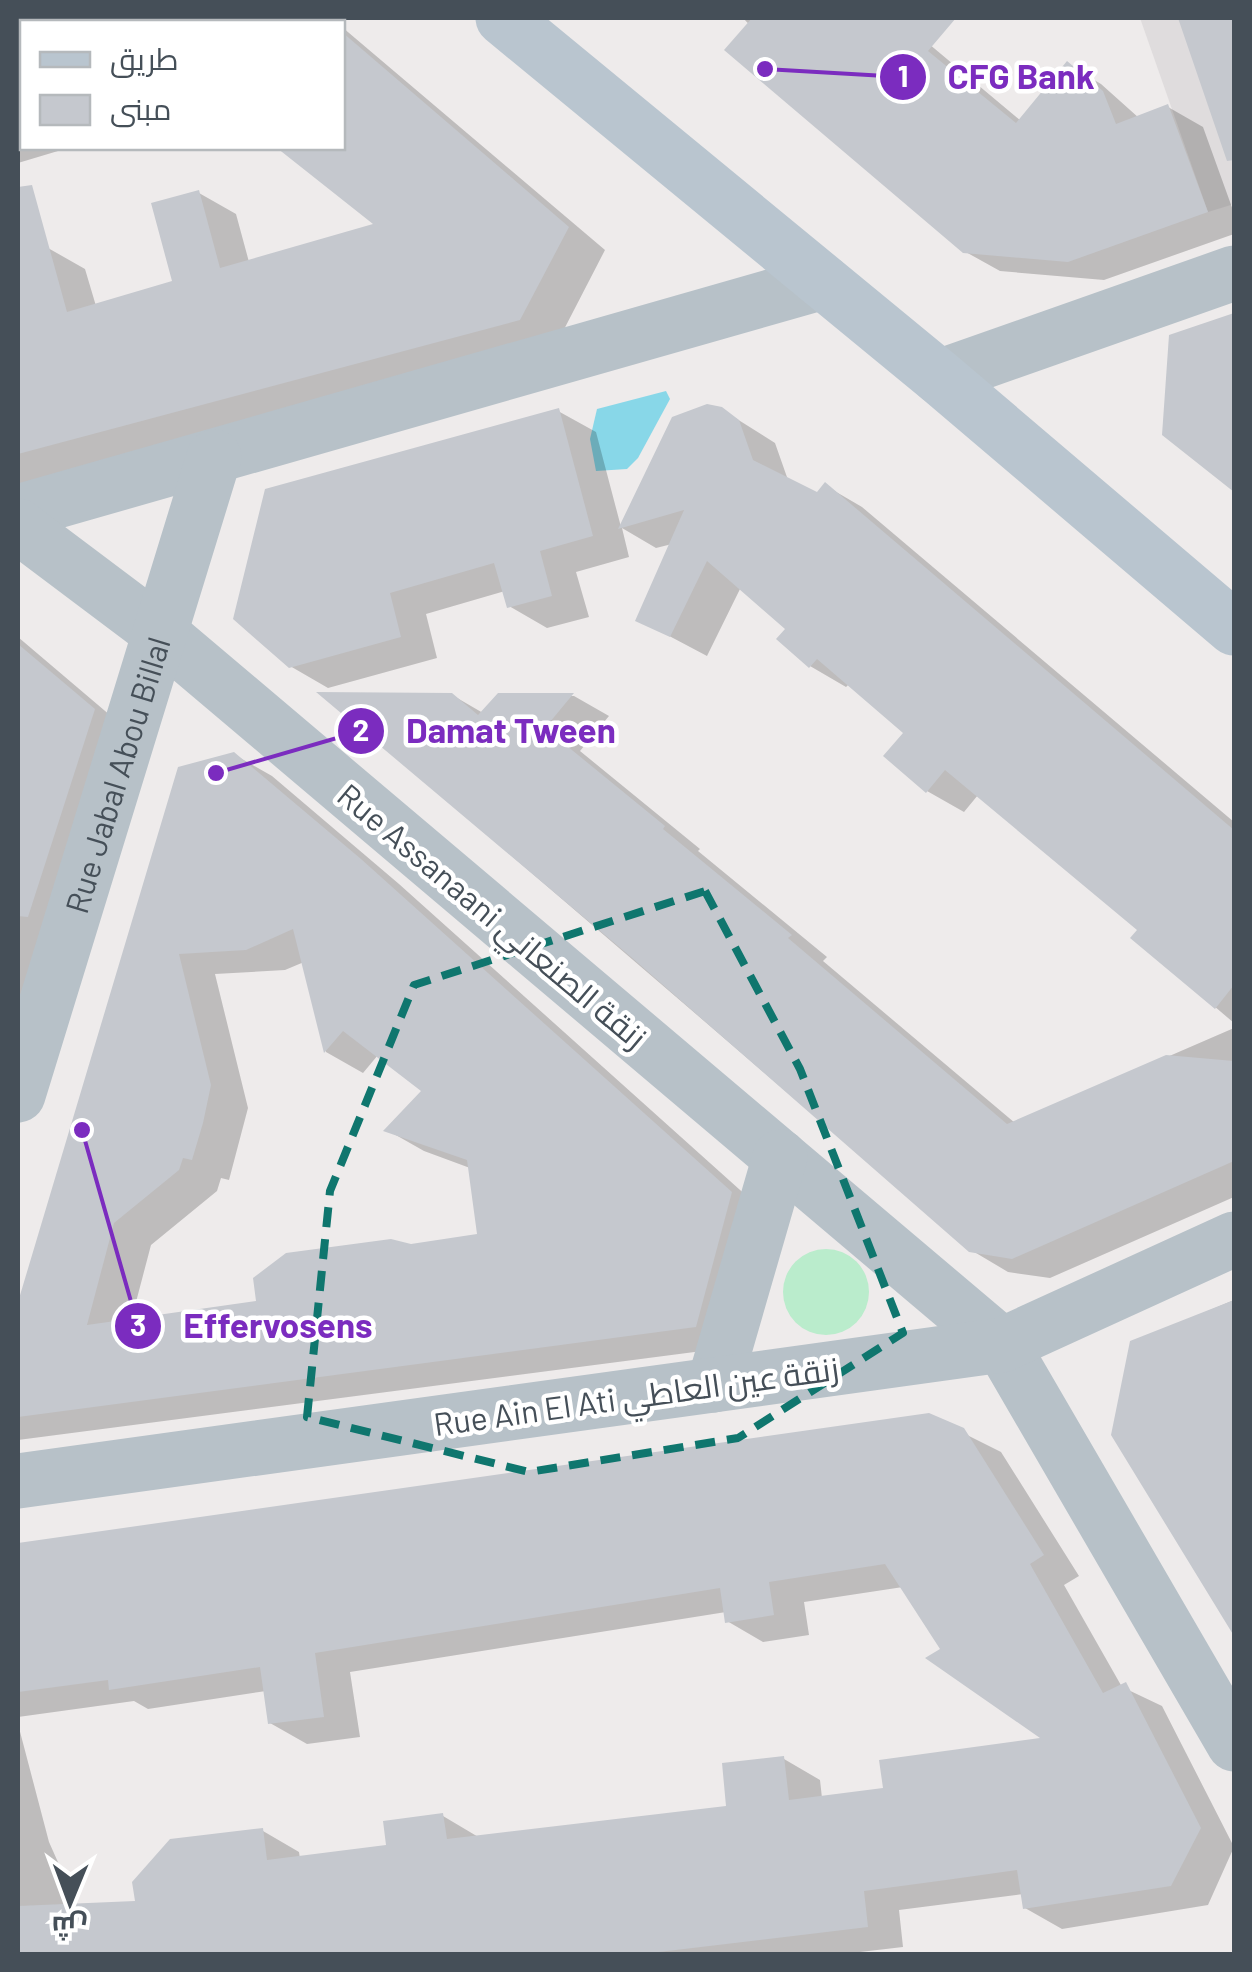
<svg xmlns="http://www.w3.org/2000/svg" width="1252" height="1972" font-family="Barlow,Cairo,sans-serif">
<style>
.education{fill:#dfdcdd}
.green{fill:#baeccc}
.water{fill:#88d7e8}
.shadow{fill:#0003;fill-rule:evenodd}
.building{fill:#c5c8ce;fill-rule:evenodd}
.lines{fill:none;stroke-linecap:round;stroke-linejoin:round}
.minor{stroke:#b7c1c8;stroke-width:55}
.secondary{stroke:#b9c5cf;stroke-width:55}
.marked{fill:none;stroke:#0f766e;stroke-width:8;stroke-dasharray:20 12;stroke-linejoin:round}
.labels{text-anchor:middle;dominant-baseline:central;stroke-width:9;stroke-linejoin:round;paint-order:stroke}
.street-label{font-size:32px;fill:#454f58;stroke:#fff}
.leader{fill:none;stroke:#7b2cbf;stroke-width:4}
.callout-dot{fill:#7b2cbf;stroke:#fff;stroke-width:4}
.mark-label{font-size:30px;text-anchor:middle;font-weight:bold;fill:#fff}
.callout-label{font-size:35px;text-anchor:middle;font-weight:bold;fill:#7b2cbf;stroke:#fff;stroke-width:9;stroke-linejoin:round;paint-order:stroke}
</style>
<rect width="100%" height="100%" fill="#eeebeb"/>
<path class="education" d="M1140,18H1234V204L1208,212Z"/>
<path class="green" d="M783 1292a43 43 0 1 1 86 0a43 43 0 1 1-86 0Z"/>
<path class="water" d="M666,391L670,399L638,458L627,469L596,471L590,439L597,409Z"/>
<path class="shadow" d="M18,18H331L337,22H22V148H68L18,163Z
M743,18H898L1021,121L1067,64L1101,84L1139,118L1168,107L1203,127L1234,213V234L1104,280L1000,271L964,251Z
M1180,18H1234V118L1210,104Z
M342,27L605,250L558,341L18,488V256L48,248L85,269L96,306L175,283L199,193L236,214L249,262L379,225L282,148H342Z
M1234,316V489L1165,434L1172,337Z
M721,409L775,443L788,480L818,495L826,486L862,507L1234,822V1023L1134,938L1140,930L978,795L964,812L927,791L906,733L849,684L846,687L810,666L788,629L741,587L707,656L639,620L672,544L656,548L622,528L629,557L576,572L589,617L547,628L509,606L505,591L426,614L437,658L328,688L290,666L558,411L596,432L621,527Z
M18,637L131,733L18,1063Z
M323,694L452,695L483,713L499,695L574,696L609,716L580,751L700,849L698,851L827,957L823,961L1015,1123L1234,1028V1197L1050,1278L1008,1272L971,1250Z
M233,754L272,776L399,884L768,1215L733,1347L18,1440V1310L180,769ZM304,962L326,1052L363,1073L378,1055L424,1091L387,1130L424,1151L470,1168L480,1236L411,1247L258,1303L131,1321L151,1245L217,1191L221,1178L229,1180L248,1108L215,974L285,970Z
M1234,1300V1631L1190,1554L1132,1343Z
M929,1416L1001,1452L1079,1576L1064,1585L1122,1687L1162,1706L1234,1847L1208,1905L1062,1929L1025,1908L1023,1894L899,1910L903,1947L843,1954H18V1724L49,1842L77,1905L138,1904L263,1831L299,1852L300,1859L389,1848L443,1816L480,1838L729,1808L784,1759L820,1780L822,1798L885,1791L1047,1740L943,1650L903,1587L804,1602L809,1635L763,1642L727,1621L726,1612L350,1672L360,1737L307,1744L270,1723L266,1691L148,1709L134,1701L18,1717V1548Z"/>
<path class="building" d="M752,18H956L928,51L1016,123L1067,61L1103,91L1116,124L1168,104L1208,212L1068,262L963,253L724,50Z
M1178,18H1234V160L1227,161Z
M342,32L569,227L520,320L18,454V187L32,185L67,312L172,281L151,203L199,190L220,268L373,224L277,148H342Z
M1234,313V492L1162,435L1169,335Z
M707,404L722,407L739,420L753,460L817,492L825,482L1234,830V985L1215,1009L1130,938L1137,930L945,770L926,793L883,756L903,733L817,659L809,668L776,639L785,629L707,561L670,637L635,621L684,510L618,529L672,417Z
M559,408L593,536L540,551L552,596L507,608L494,563L390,593L401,637L289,668L233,619L265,489Z
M18,644L95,709L28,917L18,916Z
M316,692L452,693L478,715L498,693H574L545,728L665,826L663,829L792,935L788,938L1007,1124L1166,1055L1234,1061V1161L1012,1259L969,1252L631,957Z
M234,752L361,859L732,1192L696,1327L18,1417V1302L178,767ZM293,929L324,1053L343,1031L421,1091L383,1131L467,1160L477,1234L411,1244L391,1239L286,1253L253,1278L256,1301L87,1325L114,1223L179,1170L183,1158L192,1160L203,1123L211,1085L179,954L246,950Z
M1234,1300V1636L1111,1435L1130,1341Z
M929,1413L964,1428L1044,1555L1030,1564L1103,1693L1126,1682L1201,1828L1171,1886L1023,1909L1017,1870L946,1880L864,1891L868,1927L642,1954H18V1906L135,1901L132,1882L170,1839L263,1828L267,1860L386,1845L383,1821L443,1813L447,1839L726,1806L722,1763L784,1756L789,1800L883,1788L879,1760L1040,1738L925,1658L940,1649L885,1564L769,1582L774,1615L725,1623L720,1588L315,1653L324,1717L268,1724L260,1667L109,1690L108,1680L18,1692V1543Z"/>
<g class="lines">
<g class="minor">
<path d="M939,377L1234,273"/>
<path d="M18,512L823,282"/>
<path d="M18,526L159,632L1002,1345L1234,1744"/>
<path id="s1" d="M18,1095L214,457"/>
<path d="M714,1385L780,1157"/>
<path d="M18,1481L1002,1345L1234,1239"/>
</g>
<path class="secondary" d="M503,18L939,377L1234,628"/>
</g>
<path class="marked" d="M705,891L800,1069L903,1333L738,1438L529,1472L307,1417L330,1191L414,985Z"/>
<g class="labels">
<g class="street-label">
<text stroke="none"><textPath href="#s1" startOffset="335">Rue Jabal Abou Billal</textPath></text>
<text transform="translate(493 915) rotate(40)">Rue Assanaani زنقة الصنعاني</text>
<text transform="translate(636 1395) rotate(-8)">Rue Ain El Ati زنقة عين العاطي</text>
</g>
</g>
<path class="leader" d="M765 69L903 77M216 773L361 731M82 1130L138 1326"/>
<g class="callout-dot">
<circle cx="765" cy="69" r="10"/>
<circle cx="216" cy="773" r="10"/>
<circle cx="82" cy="1130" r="10"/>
<circle cx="903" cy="77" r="25"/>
<circle cx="361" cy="731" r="25"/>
<circle cx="138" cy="1326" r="25"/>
</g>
<g class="mark-label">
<text x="903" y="87">1</text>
<text x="361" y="741">2</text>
<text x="138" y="1336">3</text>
</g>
<g class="callout-label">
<text x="1021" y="89">CFG Bank</text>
<text x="511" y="743">Damat Tween</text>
<text x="278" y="1338">Effervosens</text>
</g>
<rect width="1252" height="1972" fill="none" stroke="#454f58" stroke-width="40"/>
<rect x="20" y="20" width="325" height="130" fill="#ffffff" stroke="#b5b9bc" stroke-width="2.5"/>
<rect x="40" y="52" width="50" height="15" fill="#b9c5cf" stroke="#b5b9bc" stroke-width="2.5"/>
<text x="110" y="70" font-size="30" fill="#454f58">طريق</text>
<rect x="40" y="95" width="50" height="30" fill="#c5c8ce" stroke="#b5b9bc" stroke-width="2.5"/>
<text x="110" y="120" font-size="30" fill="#454f58">مبنى</text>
<g transform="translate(70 1902) rotate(181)" stroke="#ffffff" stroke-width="8" paint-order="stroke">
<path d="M0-8L18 38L0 25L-18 38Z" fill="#454f58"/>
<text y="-15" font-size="28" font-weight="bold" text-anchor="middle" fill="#454f58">ش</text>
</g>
</svg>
